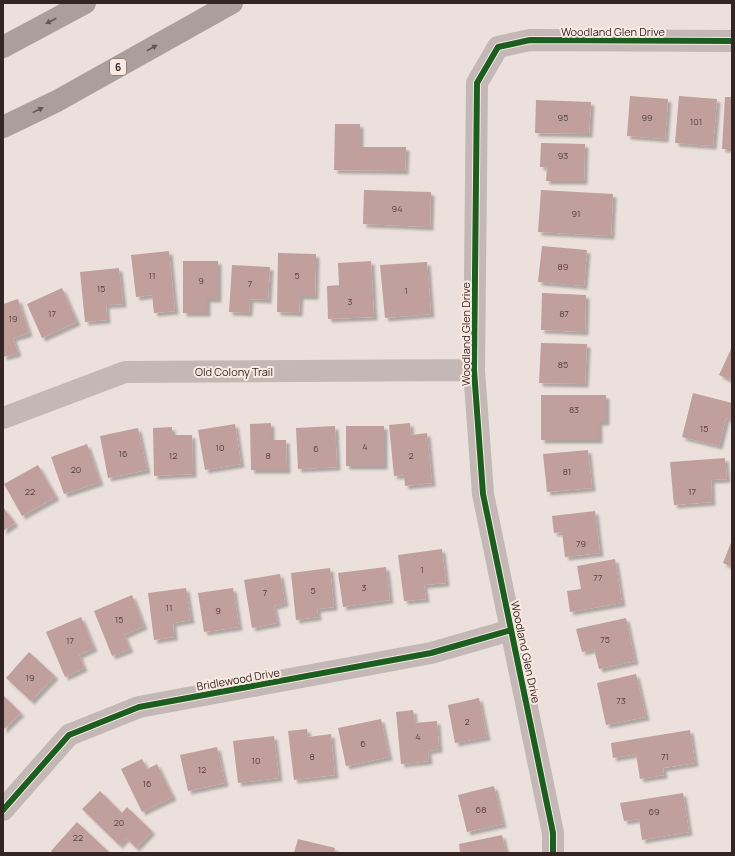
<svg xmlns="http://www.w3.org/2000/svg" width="735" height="856" font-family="Manrope,sans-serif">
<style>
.building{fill:#c09f9c;filter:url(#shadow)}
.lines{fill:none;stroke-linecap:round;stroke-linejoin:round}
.street{stroke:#c3b8b5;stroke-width:22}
.highway{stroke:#aa9f9b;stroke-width:22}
.cycleway-casing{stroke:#f9e9e1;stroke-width:8}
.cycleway{stroke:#1b5e20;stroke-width:6}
.oneway{fill:#635654}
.labels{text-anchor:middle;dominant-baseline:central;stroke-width:4;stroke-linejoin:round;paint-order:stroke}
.number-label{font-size:9px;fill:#564442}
.shield{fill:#f9e9e1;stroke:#6e605d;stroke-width:1}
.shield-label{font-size:10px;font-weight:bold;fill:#332524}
.street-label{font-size:11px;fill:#332524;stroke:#f9e9e1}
</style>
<defs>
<filter id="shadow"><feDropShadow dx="3.5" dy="3.5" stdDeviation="1" flood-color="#0004"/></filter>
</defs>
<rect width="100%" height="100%" fill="#ebe0db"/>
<path class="building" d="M630,96L668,99L665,139L627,136Z
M679,96L717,99L713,146L675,143Z
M725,97H732V149H722Z
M536,100L591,102L589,134L535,133Z
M335,124H360V147H406L405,171L334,170Z
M541,143L585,144L584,181H546L547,167H540Z
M364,190L431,192L430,227L363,224Z
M541,190L613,194L611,236L538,232Z
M542,246L587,250L584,286L538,282Z
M169,251L175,311L154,313L152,295L136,297L131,255Z
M278,253L316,254L315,296H300L299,313L277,312Z
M183,261H218V299H207V313H183Z
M371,261L374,317L328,319L327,286L339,285L338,263Z
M427,262L431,314L385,318L380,265Z
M232,265L270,267L268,300L250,299L249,313L229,312Z
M119,268L123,304L106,305L107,320L85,322L80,272Z
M62,288L77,322L42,338L27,304Z
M542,293L586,295L585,332L541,330Z
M18,299L29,333L13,338L18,353L3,357V304Z
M541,343L587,344L585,384L539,383Z
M732,347V381L719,375Z
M693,393L732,403V420L726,418L719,446L682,437Z
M541,395H606V422H599V440H541Z
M271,423V440H286L287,470H251L250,424Z
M410,423L411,435L427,433L432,483L405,486L404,475L394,476L389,425Z
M235,424L241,464L205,470L198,430Z
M335,426L337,467L298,469L296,428Z
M346,426H384V466H346Z
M172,427V435H192L193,474L154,476L153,428Z
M138,428L147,470L108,478L100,436Z
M87,444L100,482L64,494L51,457Z
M588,450L592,488L547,492L543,454Z
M725,458L727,479L711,480L712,502L674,505L670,462Z
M38,465L56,497L22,516L4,484Z
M3,507L15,523L3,531Z
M595,511L600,553L565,557L562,532L554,533L552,516Z
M732,540V567L723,563Z
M442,549L446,583L424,585L426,599L404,601L398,555Z
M615,559L622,603L570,612L567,591L581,589L577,566Z
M386,567L390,600L343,607L338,573Z
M330,568L334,607L317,609L318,617L296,620L291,573Z
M280,574L285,603L274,606L277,623L252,628L244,580Z
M186,588L191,620L173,623L174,637L154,640L148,593Z
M233,588L239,627L204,632L198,593Z
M132,595L144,626L124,635L130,649L112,656L94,611Z
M81,617L94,648L79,655L84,668L65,677L46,632Z
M626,618L635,661L599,669L594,649L582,652L576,629Z
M29,652L55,676L31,701L6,678Z
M636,674L646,717L606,725L597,683Z
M3,695L21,713L3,730Z
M479,698L487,737L455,743L448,705Z
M413,710L415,723L437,721L439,749L428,751L429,761L401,764L396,712Z
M381,719L389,757L346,766L338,728Z
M307,729L308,737L331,734L335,775L294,780L288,731Z
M690,730L695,763L663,768L664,775L640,779L636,754L613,758L611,743Z
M274,736L279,778L238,783L233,741Z
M217,747L225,783L188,791L180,755Z
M142,759L147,769L157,764L173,797L142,812L121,769Z
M494,786L503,824L467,832L458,795Z
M100,791L122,813L127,807L152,831L136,848L126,838L119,845L82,809Z
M683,793L689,832L642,840L639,819L624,821L620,803Z
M77,822L110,853H53L51,851Z
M502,835L506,853H460L459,844Z
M298,839L335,848L334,853H294Z"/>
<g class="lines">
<path class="street" d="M3,418L125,372L474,370
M3,810L69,735L139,707L431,653L511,630
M553,853V833L483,494L474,370L477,83L498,47L530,40L732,41"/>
<path class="highway" d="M3,47L85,3
M3,127L57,101L232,3"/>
<g class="cycleway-casing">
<path id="cycleway" d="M3,810L69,735L139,707L431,653L511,630
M553,853V833L483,494L474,370L477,83L498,47L530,40L732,41"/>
</g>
<use href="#cycleway" class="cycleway"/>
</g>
<defs><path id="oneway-solid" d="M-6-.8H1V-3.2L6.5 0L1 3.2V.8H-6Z"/></defs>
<g class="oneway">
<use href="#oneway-solid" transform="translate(51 21) rotate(152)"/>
<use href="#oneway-solid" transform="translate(152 48) rotate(-29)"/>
<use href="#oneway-solid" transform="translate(38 110) rotate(-26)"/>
</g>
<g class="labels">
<g class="number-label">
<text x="563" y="117">95</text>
<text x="647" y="117">99</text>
<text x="696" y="121">101</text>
<text x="563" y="155">93</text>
<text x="397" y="208">94</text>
<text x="576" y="213">91</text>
<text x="563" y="266">89</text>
<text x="152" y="275">11</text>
<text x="297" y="275">5</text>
<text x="201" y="280">9</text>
<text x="250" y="283">7</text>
<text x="101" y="288">15</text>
<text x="406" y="290">1</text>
<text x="350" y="301">3</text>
<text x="52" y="313">17</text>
<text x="564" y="313">87</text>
<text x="13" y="318">19</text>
<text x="563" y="364">85</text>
<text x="574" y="409">83</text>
<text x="704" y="428">15</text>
<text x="365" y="446">4</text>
<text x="220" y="447">10</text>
<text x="316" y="448">6</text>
<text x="123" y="453">16</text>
<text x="173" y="455">12</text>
<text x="268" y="455">8</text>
<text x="411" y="455">2</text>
<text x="76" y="469">20</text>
<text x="567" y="471">81</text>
<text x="30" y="491">22</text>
<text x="692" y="491">17</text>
<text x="581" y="543">79</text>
<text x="422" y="569">1</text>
<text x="598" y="577">77</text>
<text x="364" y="587">3</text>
<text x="313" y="590">5</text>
<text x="265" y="592">7</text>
<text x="169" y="607">11</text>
<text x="218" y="610">9</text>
<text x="119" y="619">15</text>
<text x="605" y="639">75</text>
<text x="70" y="640">17</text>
<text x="30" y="677">19</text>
<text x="621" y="700">73</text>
<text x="467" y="721">2</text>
<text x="418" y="736">4</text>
<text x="363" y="743">6</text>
<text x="312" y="756">8</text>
<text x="665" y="756">71</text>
<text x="256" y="760">10</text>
<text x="202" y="769">12</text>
<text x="147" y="783">16</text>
<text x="481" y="809">68</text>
<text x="654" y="811">69</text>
<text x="119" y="822">20</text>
<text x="78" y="837">22</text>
</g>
<rect class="shield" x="110" y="59" width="16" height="16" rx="3"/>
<g class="shield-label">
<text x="118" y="67">6</text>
</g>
<g class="street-label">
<text x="613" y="31">Woodland Glen Drive</text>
<text transform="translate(465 334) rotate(-90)">Woodland Glen Drive</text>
<text x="234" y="371">Old Colony Trail</text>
<text transform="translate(526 652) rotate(78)">Woodland Glen Drive</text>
<text transform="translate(238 679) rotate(-10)">Bridlewood Drive</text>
</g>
</g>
<rect width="735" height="856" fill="none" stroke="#332524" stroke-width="8"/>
</svg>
